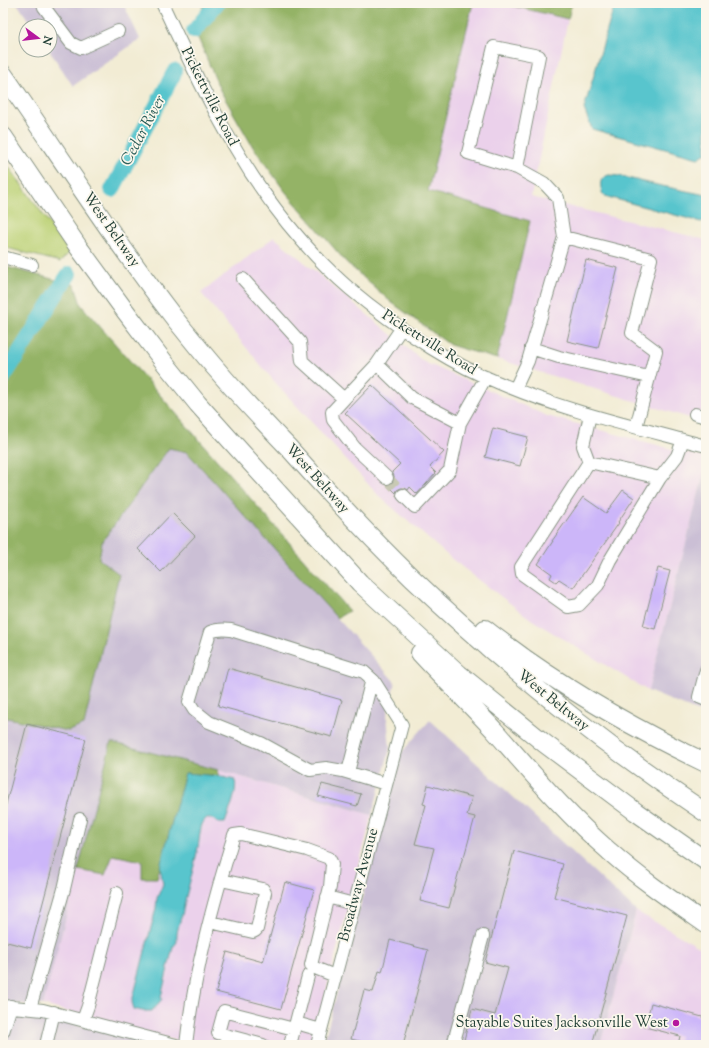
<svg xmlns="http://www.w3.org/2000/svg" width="709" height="1048" font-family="'Sorts Mill Goudy',serif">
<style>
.built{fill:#ebd1eb}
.industrial{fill:#cbbfd5}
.green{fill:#bbd175;stroke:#6d8754}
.forest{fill:#94b366;stroke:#5a784d}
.water{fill:#58c5cd;stroke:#3c8180}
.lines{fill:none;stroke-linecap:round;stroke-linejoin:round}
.river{stroke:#58c5cd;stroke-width:16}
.building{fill:#ccb6f9}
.minor-tunnel{stroke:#c8c9b4;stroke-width:12;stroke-dasharray:12 6;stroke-linecap:butt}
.minor-casing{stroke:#889484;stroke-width:14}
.highway-casing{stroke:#889484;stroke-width:20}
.minor{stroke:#fff;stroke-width:12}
.highway{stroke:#fff;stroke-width:18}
.poi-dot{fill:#b5179e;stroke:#fbf7ec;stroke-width:1.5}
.labels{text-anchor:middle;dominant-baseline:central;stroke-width:3.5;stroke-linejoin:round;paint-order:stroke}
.street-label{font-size:15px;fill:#1f3d34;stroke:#fbf7ec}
.poi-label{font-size:15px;fill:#1f3d34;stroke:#fbf7ec;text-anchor:end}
.water-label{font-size:16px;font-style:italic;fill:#2d5f5a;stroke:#fbf7ec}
</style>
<rect width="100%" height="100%" fill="#fbf7ec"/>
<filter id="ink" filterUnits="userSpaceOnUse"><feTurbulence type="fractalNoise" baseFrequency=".025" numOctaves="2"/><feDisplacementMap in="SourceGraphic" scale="8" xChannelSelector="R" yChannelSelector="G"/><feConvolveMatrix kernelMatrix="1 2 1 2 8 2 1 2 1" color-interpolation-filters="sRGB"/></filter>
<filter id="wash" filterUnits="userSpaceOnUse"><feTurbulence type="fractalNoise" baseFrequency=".012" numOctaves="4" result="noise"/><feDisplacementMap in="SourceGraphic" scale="16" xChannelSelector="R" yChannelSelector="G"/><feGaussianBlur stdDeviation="0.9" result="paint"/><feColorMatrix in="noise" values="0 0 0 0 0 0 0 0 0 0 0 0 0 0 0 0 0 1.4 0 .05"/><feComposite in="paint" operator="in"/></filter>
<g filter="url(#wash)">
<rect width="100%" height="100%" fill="#f2ecd4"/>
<path class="built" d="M473,3H500L568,19L531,197L706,240V423L497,359L530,222L428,192Z
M274,237L424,362L547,416L706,458V465L648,691L532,620L453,560L379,496L274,381L201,293Z
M218,770L372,815L312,1045H193L43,1005L78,870L105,875L112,855L142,861V878H157L160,867L163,884L157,898L156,908L152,1011L162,999L161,998L173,947L177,942L176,935L180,921L182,916V910L184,902L196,858L201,829L204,820L207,818L225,823L231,807L235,792L236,783L235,780L218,776Z
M636,911L706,951V1045H600Z"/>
<path class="industrial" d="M17,3H123L140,39L73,86L49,50H50V26H32Z
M169,448L187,452L395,682L387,715L390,749L372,815L218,770L111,743L43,1005L3,1003V717L68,731L102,542Z
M706,465V715L648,691Z
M430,720L636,911L600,1045H323L401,753Z
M3,1013H28L46,1016L155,1045H3Z"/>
<path class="green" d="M9,167L70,252L60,262L3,247V169Z"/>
<path class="forest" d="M204,3H473L428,191L530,221L497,359L450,345L391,302L346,262L284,190L253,147L220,90L196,33Z
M500,3H572L568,19Z
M3,266L75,285L81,305L349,611L337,618L187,452L169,448L102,542L99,559L119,574L84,725L68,731L3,717Z
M111,742L218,770V776L185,773L157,878H142V861L113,855L105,875L78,870Z"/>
<path class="water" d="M615,3H706V153L698,158L592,129L584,109Z
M609,175L619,176L657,185L706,195V220L701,222L608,197L603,195C600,186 598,178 609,175Z
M185,773L218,776L235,780C238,792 229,811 225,823H218L215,820L207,818C199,823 200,838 198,847C194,870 186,892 182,915C182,917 180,919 180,921C178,928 176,935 177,942L173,947L161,997L162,999L152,1011H142L134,1009L132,1002L156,908L157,898L163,884L160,867Z"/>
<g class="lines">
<path class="river" d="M194,31L217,3
M112,190L175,71
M3,378L69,274"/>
</g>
<g id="blocks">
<path class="building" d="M586,260L618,268L598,348L567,341Z
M372,385L444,452L430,467L436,473L417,494L410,487L408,490L405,488H401L397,490L396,493L388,485L393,483L394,480V476L392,472L400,464L345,413Z
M493,428L528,437L520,466L485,457Z
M623,490L634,498L618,522L619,523L573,588L559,579L556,582L550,578L552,574L538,564L553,541H552L583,497L606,513Z
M172,513L195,536L161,572L138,549Z
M658,568L670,571L655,629L643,626Z
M228,668L342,700L332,737L218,706Z
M27,724L86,739L31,948L3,941V815Z
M322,784L361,794L357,806L318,796Z
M428,785L472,797L467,815L475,817L464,857L463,856L449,908L420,901L434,848L415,844L426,805L423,804Z
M514,851L563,864L554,897L627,916L592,1045H481L464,1040L472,1009L495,1015L508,968L485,962Z
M285,882L314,890L281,1009L216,992L227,952L263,962Z
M390,940L428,950L403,1045H375L351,1039L364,990L373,992L379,971L382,972Z
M651,1003L706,1018V1045H678L680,1036L645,1027Z"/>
</g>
</g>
<g filter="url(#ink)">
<use href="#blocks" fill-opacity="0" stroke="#889484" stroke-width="1"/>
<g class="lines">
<path class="minor-tunnel" d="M387,478L403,495"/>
<g class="minor-casing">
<path id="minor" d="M43,3L44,7L71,43L81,48L118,31
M162,3C185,52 208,102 236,149C264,198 307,252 350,289C376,311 403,330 431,348C452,361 474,373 497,382C564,411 636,427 706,446
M517,168L539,56L494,47L468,153L517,168L544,183L558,198L564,237
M3,257L32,265
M243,279L300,342L302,361L344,399L377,364
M401,329L377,364L412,398L460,423L486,377
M531,348L559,357L649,377
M515,389L528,361L564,237L651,259L632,333L656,351L636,427
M344,399L332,412L333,420L355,448L387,478
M695,414L706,417
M590,415L583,446L589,462L521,567L522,574L568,607L579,605L598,585L610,560L660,478L677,456L683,440
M589,462L660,478
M403,495L415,507L450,470L460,423
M706,670L699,697L706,700
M348,772L372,679
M327,897L354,904
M210,922L253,932L255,931L257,929L265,893L263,889L221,880
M3,1006L43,1010L176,1045
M30,1008L64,889L80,819
M83,1020L88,1006L117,893
M296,1023L321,1030
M3,1032L11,1006
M46,1045L54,1012
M186,1045C194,973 213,903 234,835L241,834L307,850L329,858L332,864L330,887L311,965L315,968L335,976
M263,1045L218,1033L224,1011L294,1029
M290,1045L308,976
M317,1045C345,938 374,832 402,725L374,681L364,672L231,630C223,629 217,629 210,632L189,702L194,710L209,722L261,743L310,770L326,768L343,771L386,784
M453,1045L483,936"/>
</g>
<g class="highway-casing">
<path id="highway" d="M3,74C60,156 114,240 175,319C189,336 203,354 218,371C240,397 264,422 288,447C328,492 369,536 412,578C503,665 602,744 706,813
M3,136L79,248L126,312L164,362L198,404L232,442L360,583L459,674L544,743L636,812L706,861
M485,629C497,639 511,648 524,658C581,698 643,733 706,763
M420,653C444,679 470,704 494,730C531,772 567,815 609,851C639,878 673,901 706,924"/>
</g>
<use href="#minor" class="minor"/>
<use href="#highway" class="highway"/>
</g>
</g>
<circle class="poi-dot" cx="676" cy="1023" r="4"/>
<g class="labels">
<g class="street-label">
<text transform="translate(209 97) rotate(63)">Pickettville Road</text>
<text transform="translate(111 230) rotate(55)">West Beltway</text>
<text transform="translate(429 343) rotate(32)">Pickettville Road</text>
<text transform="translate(317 479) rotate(48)">West Beltway</text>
<text transform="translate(553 701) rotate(39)">West Beltway</text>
<text transform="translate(359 885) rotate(-75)">Broadway Avenue</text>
</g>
<g class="poi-label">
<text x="668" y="1023">Stayable Suites Jacksonville West</text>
</g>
<g class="water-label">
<text transform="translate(144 131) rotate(-62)">Cedar River</text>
</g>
</g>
<rect width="709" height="1048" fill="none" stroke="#fbf7ec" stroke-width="16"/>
<g transform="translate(38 38) rotate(105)"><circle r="19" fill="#fbf7ec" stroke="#a3ada2"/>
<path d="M0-3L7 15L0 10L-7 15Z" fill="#b5179e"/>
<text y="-6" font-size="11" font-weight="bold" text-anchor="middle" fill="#1f3d34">N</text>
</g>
</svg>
